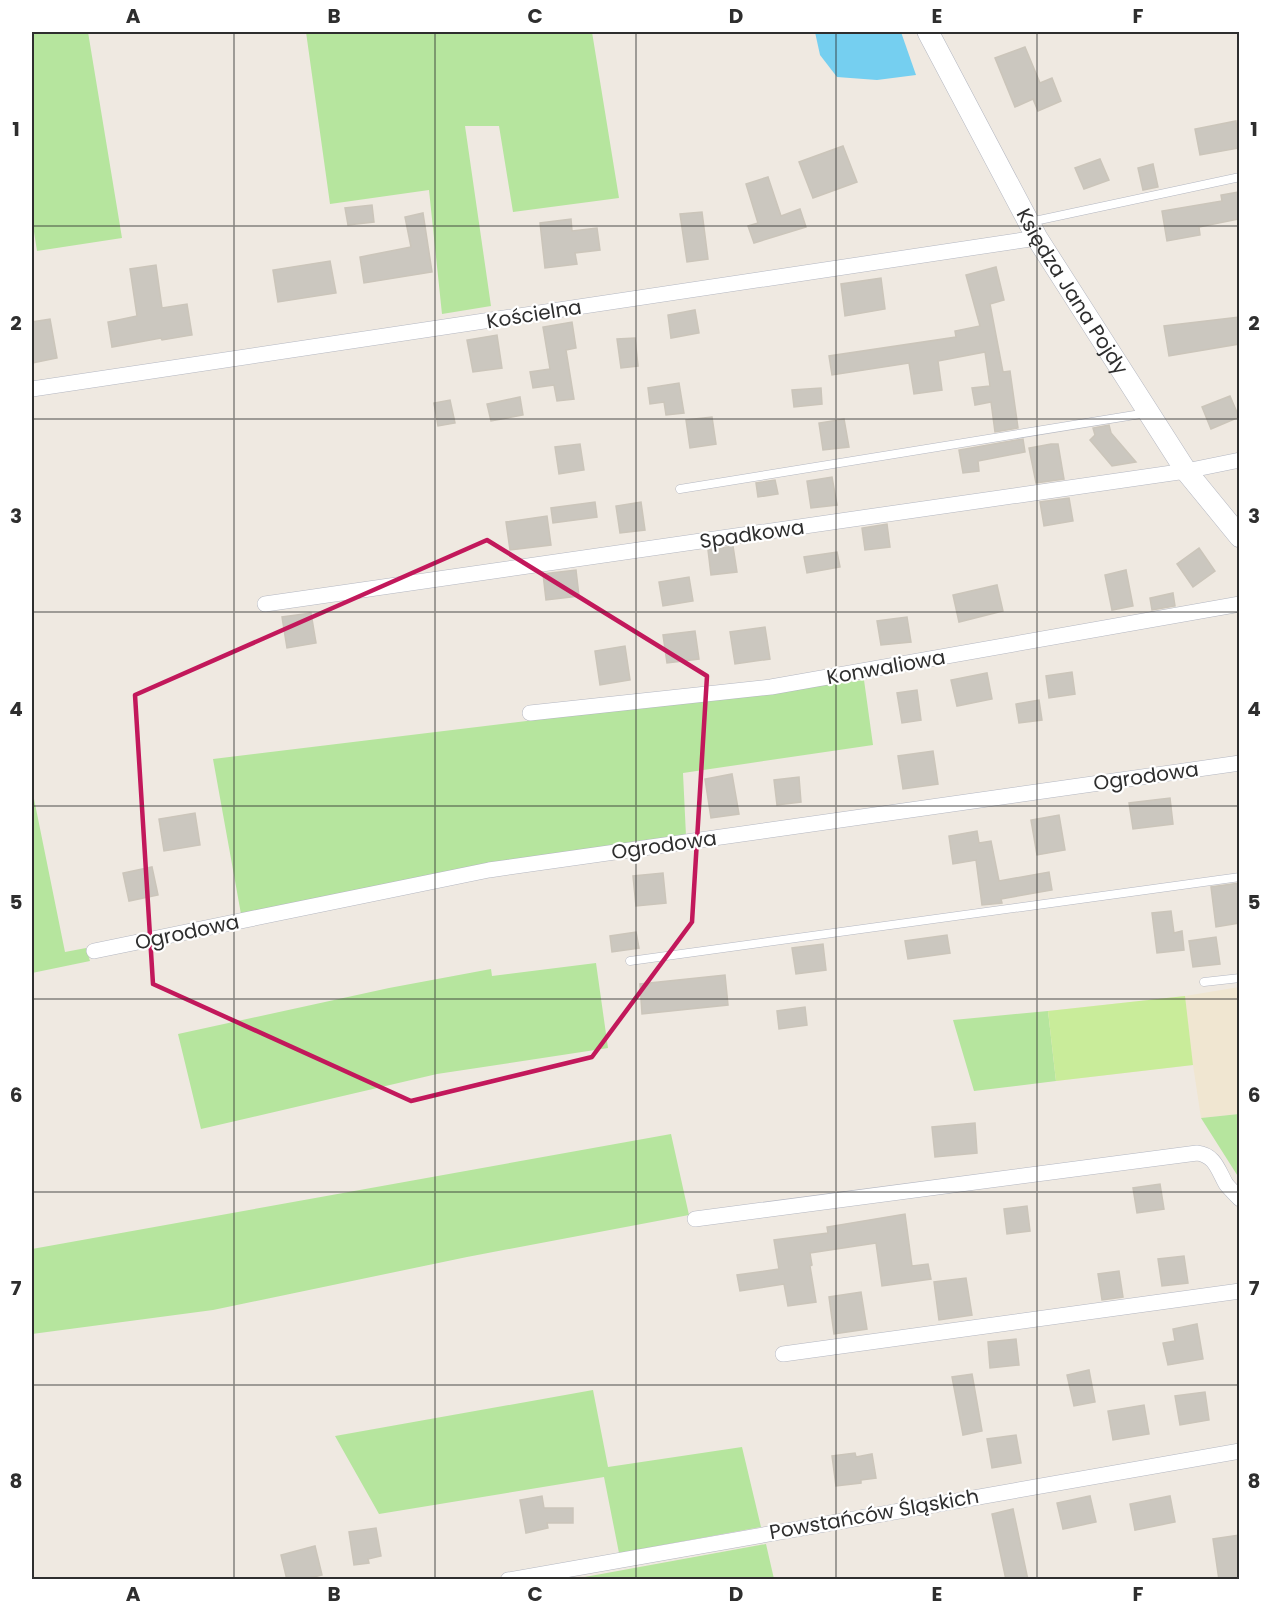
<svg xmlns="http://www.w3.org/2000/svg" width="1271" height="1611" font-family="Poppins,sans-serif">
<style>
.education{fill:#f0e6d1}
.green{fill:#b6e59e}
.pitch{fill:#c9ec9a}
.water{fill:#75cff0}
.building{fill:#cbc7bf;stroke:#cbc5ba;stroke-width:1.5}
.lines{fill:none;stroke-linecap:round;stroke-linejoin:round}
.lane-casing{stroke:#b4b7c1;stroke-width:9}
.street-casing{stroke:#b4b7c1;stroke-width:16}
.secondary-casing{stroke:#b4b7c1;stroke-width:22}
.lane{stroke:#fff;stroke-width:8}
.street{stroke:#fff;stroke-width:15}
.secondary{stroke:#fff;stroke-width:21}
.marked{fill:none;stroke:#c2185b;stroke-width:4.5;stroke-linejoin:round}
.grid{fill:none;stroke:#2e2e2e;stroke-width:1.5;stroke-opacity:0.55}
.labels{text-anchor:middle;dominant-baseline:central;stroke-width:4.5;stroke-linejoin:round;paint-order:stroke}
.street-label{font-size:20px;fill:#2e2e2e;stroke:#fff}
.neatline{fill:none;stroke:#2e2e2e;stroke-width:2}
.grid-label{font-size:20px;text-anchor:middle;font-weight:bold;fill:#2e2e2e}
</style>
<rect width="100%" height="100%" fill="#efe9e1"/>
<path class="education" d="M1239,987V1114L1201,1118L1193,1065L1056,1081L1048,1011L1185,996Z"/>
<path class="green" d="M32,32H88L122,238L37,251L32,219Z
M306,32H592L619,198L513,212L499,126H465L491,306L442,314L429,190L330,204Z
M864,680L873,745L683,773L686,836L241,914L213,759Z
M32,789L65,952L86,948L90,961L32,973Z
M596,963L608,1048L437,1074L201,1129L178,1034L389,988L491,969L492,976Z
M1048,1011L1056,1081L974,1091L953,1020Z
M1239,1114H1240L1239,1178L1201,1118Z
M671,1134L689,1215L467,1257L213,1310L32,1334V1249Z
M593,1390L608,1467L742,1447L761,1527L619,1553L604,1477L379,1514L335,1436Z
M766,1544L774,1579H574Z"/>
<path class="pitch" d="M1185,996L1193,1065L1056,1081L1048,1011Z"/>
<path class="water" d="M815,32H901L916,75L877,80L837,77L820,55Z"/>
<path class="building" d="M1025,47L1040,83L1052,78L1061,101L1038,111L1033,99L1015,107L995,58Z
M1236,121L1239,148L1200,155L1195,129Z
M843,146L857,182L813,198L799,162Z
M1100,159L1109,180L1084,189L1075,168Z
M1153,164L1158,187L1143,190L1138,168Z
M768,177L781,216L800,209L806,227L754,243L748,226L758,223L746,184Z
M1239,192V219L1199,227L1200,235L1167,241L1162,211L1222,201L1221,195Z
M372,205L374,222L348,225L345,208Z
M702,212L708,259L687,262L680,214Z
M423,213L432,272L364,283L360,257L411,247L405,217Z
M571,219L572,231L597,228L600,250L575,253L577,264L545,268L540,223Z
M330,261L336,293L278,302L273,270Z
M156,265L162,308L187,304L192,335L162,340L161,338L112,347L108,322L137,316L130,269Z
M996,267L1004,300L990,304L1003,372L1010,371L1018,428L995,432L991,402L975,405L972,388L990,386L985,352L938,361L942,390L914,394L909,363L832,375L829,356L956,337L955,331L980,326L966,275Z
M881,278L885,309L845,316L841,284Z
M695,310L699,333L671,338L668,315Z
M1239,317V344L1169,356L1164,326Z
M50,319L57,358L32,363V322Z
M572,322L576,348L566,350L574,399L557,401L554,385L533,388L530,372L550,369L543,327Z
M497,335L502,368L473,372L467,340Z
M635,338L638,366L621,368L617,339Z
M679,383L684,413L666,415L664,402L650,404L648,388Z
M821,388L822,404L794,407L792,390Z
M1230,396L1239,417L1211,429L1202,407Z
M520,397L523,415L491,421L487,404Z
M450,400L455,423L438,426L434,403Z
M712,417L716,444L690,448L686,420Z
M844,419L849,447L823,450L819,423Z
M1109,425L1111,433L1136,462L1112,466L1090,440L1095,435L1093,428Z
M1023,439L1025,452L978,461L979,471L963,473L959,450Z
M580,444L584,470L559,474L555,447Z
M1051,444H1058L1064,479L1036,483L1029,448Z
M832,477L837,505L811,508L807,481Z
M775,480L778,494L758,497L756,483Z
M1069,498L1073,521L1044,526L1040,502Z
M595,502L597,517L553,523L551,508Z
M641,502L645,530L620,533L616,506Z
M547,516L551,545L510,550L506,522Z
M887,524L890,547L865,550L862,528Z
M733,546L737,572L711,575L708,550Z
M1199,548L1215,571L1193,587L1177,564Z
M837,552L840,567L807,573L804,557Z
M576,570L579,596L546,600L543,574Z
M1126,570L1133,606L1112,610L1105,575Z
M689,577L693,601L663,606L659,582Z
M997,585L1003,611L959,622L953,595Z
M1173,593L1175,606L1152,610L1150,598Z
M311,613L316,643L287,648L282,617Z
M907,617L911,642L881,645L877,621Z
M765,627L770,659L735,664L730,632Z
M695,631L699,659L667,663L663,635Z
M625,646L630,680L600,685L595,651Z
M1072,672L1075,694L1049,698L1046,676Z
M987,673L992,699L957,706L951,680Z
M917,690L921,720L902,723L897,693Z
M1039,700L1042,720L1019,723L1016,704Z
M933,751L938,784L903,789L898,756Z
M732,774L739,814L711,818L705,779Z
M799,777L801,802L777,805L774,780Z
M1170,798L1173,824L1133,829L1129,803Z
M195,813L200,845L164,851L159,819Z
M1059,815L1065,850L1037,855L1031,820Z
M977,831L979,843L991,841L999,881L1049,872L1052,890L1001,899L1002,903L982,905L976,860L953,864L949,836Z
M152,867L158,895L129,901L123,873Z
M663,873L666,903L636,906L633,876Z
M1239,883V923L1216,927L1211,887Z
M1171,911L1174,933L1182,931L1184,950L1157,953L1152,913Z
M636,932L639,948L612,952L610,936Z
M947,935L950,953L908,959L905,941Z
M1216,937L1220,964L1193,967L1189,941Z
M823,944L826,970L796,974L792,948Z
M725,975L728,1005L642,1014L640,984Z
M805,1007L807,1025L779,1029L777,1011Z
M975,1123L977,1153L935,1157L932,1127Z
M1160,1184L1164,1209L1137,1213L1133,1188Z
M1027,1206L1030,1231L1007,1234L1004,1209Z
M905,1214L912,1266L928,1264L931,1279L882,1286L876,1243L810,1253L812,1265L810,1266L816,1302L788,1306L784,1284L740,1291L737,1275L779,1269L774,1240L828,1233L827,1227Z
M1184,1256L1188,1283L1162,1286L1158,1259Z
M1119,1271L1123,1297L1102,1300L1098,1274Z
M966,1278L972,1315L939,1320L934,1282Z
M861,1292L867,1329L834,1334L829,1297Z
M1197,1324L1203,1359L1168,1365L1163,1343L1175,1341L1173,1329Z
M1016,1339L1019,1365L990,1368L988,1342Z
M1089,1370L1095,1402L1074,1406L1067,1375Z
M972,1374L982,1431L963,1435L952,1377Z
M1205,1392L1209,1420L1180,1425L1175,1396Z
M1144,1405L1149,1434L1113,1440L1108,1411Z
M1016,1435L1021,1463L992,1468L987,1439Z
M855,1453L856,1457L872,1454L876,1478L861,1480V1483L836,1486L832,1456Z
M542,1496L544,1508H573V1523H547L548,1528L526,1533L520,1500Z
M1090,1496L1096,1522L1063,1529L1057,1503Z
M1170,1496L1175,1522L1135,1530L1130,1504Z
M1013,1509L1028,1580H1006L992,1514Z
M376,1528L381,1556L368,1559L369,1563L354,1565L349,1532Z
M1239,1535V1577L1219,1580L1213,1539Z
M315,1546L322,1575L302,1580H287L281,1555Z"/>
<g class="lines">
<g class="lane-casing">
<path id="lane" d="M1030,222L1240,177
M680,489L1147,413
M630,961L1240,877
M1204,982L1240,978"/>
</g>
<g class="street-casing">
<path id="street" d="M32,389L1037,238
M265,604L1186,471L1240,460
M530,713L771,687L1240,604
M94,951L489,870L1240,763
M695,1219L1197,1153C1215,1155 1218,1170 1226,1184C1230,1189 1235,1194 1240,1199
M783,1354L1240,1291
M508,1580L1240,1451"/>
</g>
<g class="secondary-casing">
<g id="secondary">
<path id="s1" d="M928,32L1037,238L1186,471L1240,537"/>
</g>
</g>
<use href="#lane" class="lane"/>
<use href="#street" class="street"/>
<use href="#secondary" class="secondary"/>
</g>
<path class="marked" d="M487,540L707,676L692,922L592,1057L411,1101L153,984L135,695Z"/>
<path class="grid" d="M234,32V1580M435,32V1580M636,32V1580M836,32V1580M1037,32V1580M32,226H1240M32,419H1240M32,612H1240M32,806H1240M32,999H1240M32,1192H1240M32,1385H1240"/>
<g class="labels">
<g class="street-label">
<text stroke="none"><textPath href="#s1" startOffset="297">Księdza Jana Pojdy</textPath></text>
<text transform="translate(534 314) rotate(-9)">Kościelna</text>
<text transform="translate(752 534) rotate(-8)">Spadkowa</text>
<text transform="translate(886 667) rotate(-10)">Konwaliowa</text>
<text transform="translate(1146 776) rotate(-8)">Ogrodowa</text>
<text transform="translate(664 845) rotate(-8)">Ogrodowa</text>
<text transform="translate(187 932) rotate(-12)">Ogrodowa</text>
<text transform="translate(874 1514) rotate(-10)">Powstańców Śląskich</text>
</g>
</g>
<rect width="1271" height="1611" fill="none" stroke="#ffffff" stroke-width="66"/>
<rect x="33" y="33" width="1205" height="1545" class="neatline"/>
<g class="grid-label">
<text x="133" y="23">A</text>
<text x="334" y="23">B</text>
<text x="535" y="23">C</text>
<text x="736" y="23">D</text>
<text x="937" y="23">E</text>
<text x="1138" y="23">F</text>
<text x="16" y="136">1</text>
<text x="1254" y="136">1</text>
<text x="16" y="330">2</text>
<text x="1254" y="330">2</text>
<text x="16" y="523">3</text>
<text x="1254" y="523">3</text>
<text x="16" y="716">4</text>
<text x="1254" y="716">4</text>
<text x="16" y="909">5</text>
<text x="1254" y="909">5</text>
<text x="16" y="1102">6</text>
<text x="1254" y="1102">6</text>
<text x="16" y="1295">7</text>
<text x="1254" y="1295">7</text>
<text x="16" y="1488">8</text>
<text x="1254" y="1488">8</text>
<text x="133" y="1601">A</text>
<text x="334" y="1601">B</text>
<text x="535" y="1601">C</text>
<text x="736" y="1601">D</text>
<text x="937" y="1601">E</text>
<text x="1138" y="1601">F</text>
</g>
</svg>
